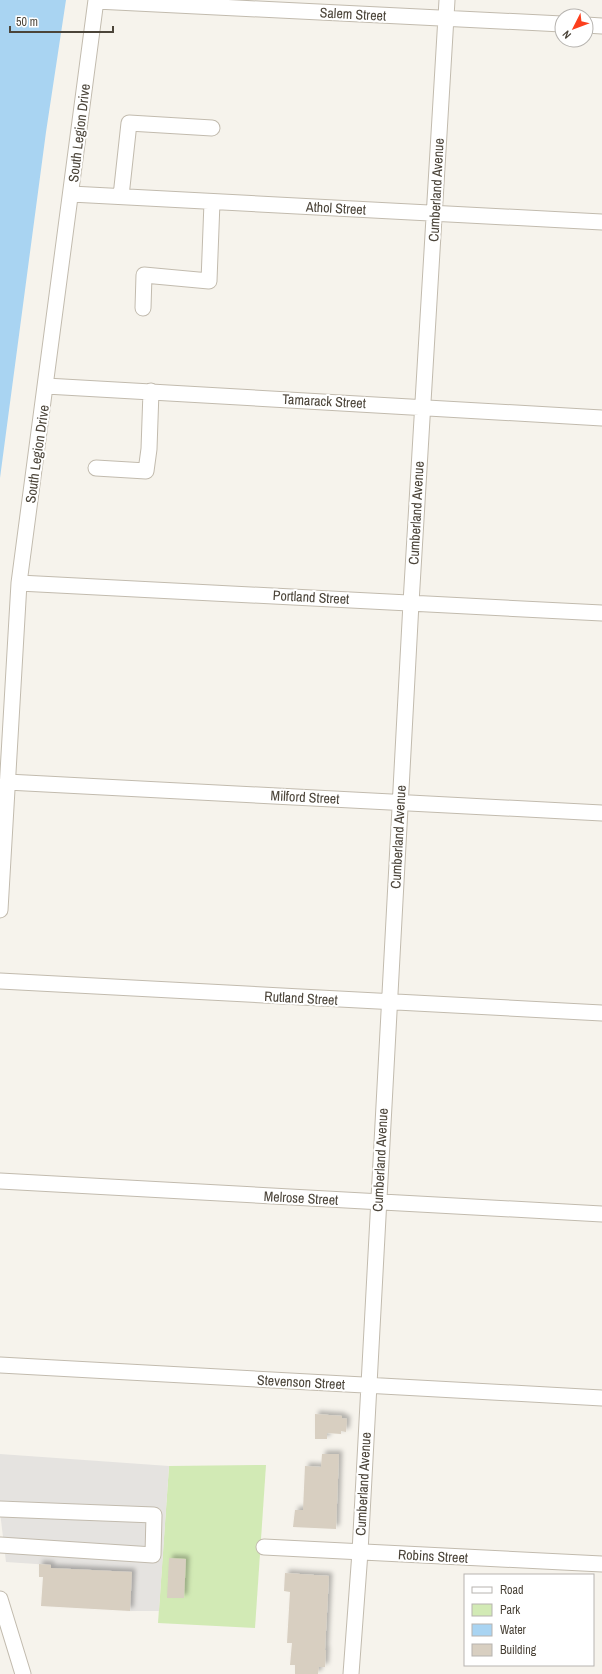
<svg xmlns="http://www.w3.org/2000/svg" width="602" height="1674" font-family="'Archivo Narrow',sans-serif">
<style>
.green{fill:#d2eab5}
.parking{fill:#e5e3e0}
.water{fill:#a9d4f2}
.building{fill:#d8cfc1;filter:url(#shadow)}
.lines{fill:none;stroke-linecap:round;stroke-linejoin:round}
.minor-casing{stroke:#c2bbae;stroke-width:17}
.minor{stroke:#fff;stroke-width:15}
.labels{text-anchor:middle;dominant-baseline:central;stroke-width:4;stroke-linejoin:round;paint-order:stroke}
.street-label{font-size:14px;fill:#4b4439;stroke:#fff}
</style>
<defs>
<filter id="shadow"><feDropShadow dx="3.5" dy="-3.5" stdDeviation="2" flood-color="#0004"/></filter>
</defs>
<rect width="100%" height="100%" fill="#f6f3ec"/>
<path class="green" d="M266,1465L255,1628L158,1623L169,1466Z"/>
<path class="parking" d="M0,1454L169,1466L159,1611H130L51,1568V1565L6,1562L0,1512Z"/>
<path class="water" d="M0,0H66L46,132L0,478Z"/>
<path class="building" d="M315,1414L342,1416V1418L347,1419L346,1432L341,1431V1434L327,1433V1439H315Z
M322,1454H339L336,1529L293,1527L295,1510H303L305,1466L321,1467Z
M169,1558L186,1559L184,1598H167Z
M39,1564L51,1565V1568L132,1572L130,1611L41,1606L43,1577H39Z
M285,1573L329,1576L325,1650H326L325,1667H319L318,1674H295V1665H290L292,1643H287L290,1592L284,1591Z"/>
<g class="lines">
<g class="minor-casing">
<path id="minor" d="M96,1L562,24
M586,25L602,26
M71,194L602,222
M121,196L129,123L212,128
M143,308L144,275L209,281L212,202
M46,386L602,418
M96,468L146,471L149,449L151,391
M19,583L602,613
M7,782L602,813
M0,910L19,583L96,0
M0,981L602,1013
M0,1181L602,1214
M0,1365L602,1398
M0,1509L154,1515L153,1555L0,1545
M264,1547L602,1564
M0,1599L23,1674
M351,1674L360,1552L411,603L447,0"/>
</g>
<use href="#minor" class="minor"/>
</g>
<g class="labels">
<g class="street-label">
<text transform="translate(353 14) rotate(3)">Salem Street</text>
<text transform="translate(79 133) rotate(-83)">South Legion Drive</text>
<text transform="translate(436 190) rotate(-87)">Cumberland Avenue</text>
<text transform="translate(336 208) rotate(3)">Athol Street</text>
<text transform="translate(324 401) rotate(3)">Tamarack Street</text>
<text transform="translate(37 454) rotate(-82)">South Legion Drive</text>
<text transform="translate(416 513) rotate(-87)">Cumberland Avenue</text>
<text transform="translate(311 597) rotate(3)">Portland Street</text>
<text transform="translate(305 797) rotate(3)">Milford Street</text>
<text transform="translate(398 837) rotate(-87)">Cumberland Avenue</text>
<text transform="translate(301 998) rotate(3)">Rutland Street</text>
<text transform="translate(380 1160) rotate(-87)">Cumberland Avenue</text>
<text transform="translate(301 1198) rotate(3)">Melrose Street</text>
<text transform="translate(301 1382) rotate(3)">Stevenson Street</text>
<text transform="translate(363 1484) rotate(-87)">Cumberland Avenue</text>
<text transform="translate(433 1556) rotate(3)">Robins Street</text>
</g>
</g>
<rect x="464" y="1574" width="130" height="92" fill="#ffffff" stroke="#b7b4b0"/>
<rect x="472" y="1587" width="20" height="6" fill="#ffffff" stroke="#b7b4b0"/>
<text x="500" y="1594" font-size="12" fill="#4b4439">Road</text>
<rect x="472" y="1604" width="20" height="12" fill="#d2eab5" stroke="#b7b4b0"/>
<text x="500" y="1614" font-size="12" fill="#4b4439">Park</text>
<rect x="472" y="1624" width="20" height="12" fill="#a9d4f2" stroke="#b7b4b0"/>
<text x="500" y="1634" font-size="12" fill="#4b4439">Water</text>
<rect x="472" y="1644" width="20" height="12" fill="#d8cfc1" stroke="#b7b4b0"/>
<text x="500" y="1654" font-size="12" fill="#4b4439">Building</text>
<g transform="translate(574 28) rotate(228)"><circle r="19" fill="#ffffff" stroke="#b7b4b0"/>
<path d="M0-3L7 15L0 10L-7 15Z" fill="#fc3f1d"/>
<text y="-6" font-size="11" font-weight="bold" text-anchor="middle" fill="#4b4439">N</text>
</g>
<path d="M10 26v6h103v-6" fill="none" stroke="#4b4439" stroke-width="2"/>
<text x="16" y="26" font-size="12" fill="#4b4439" stroke="#ffffff" stroke-width="3" paint-order="stroke">50 m</text>
</svg>
